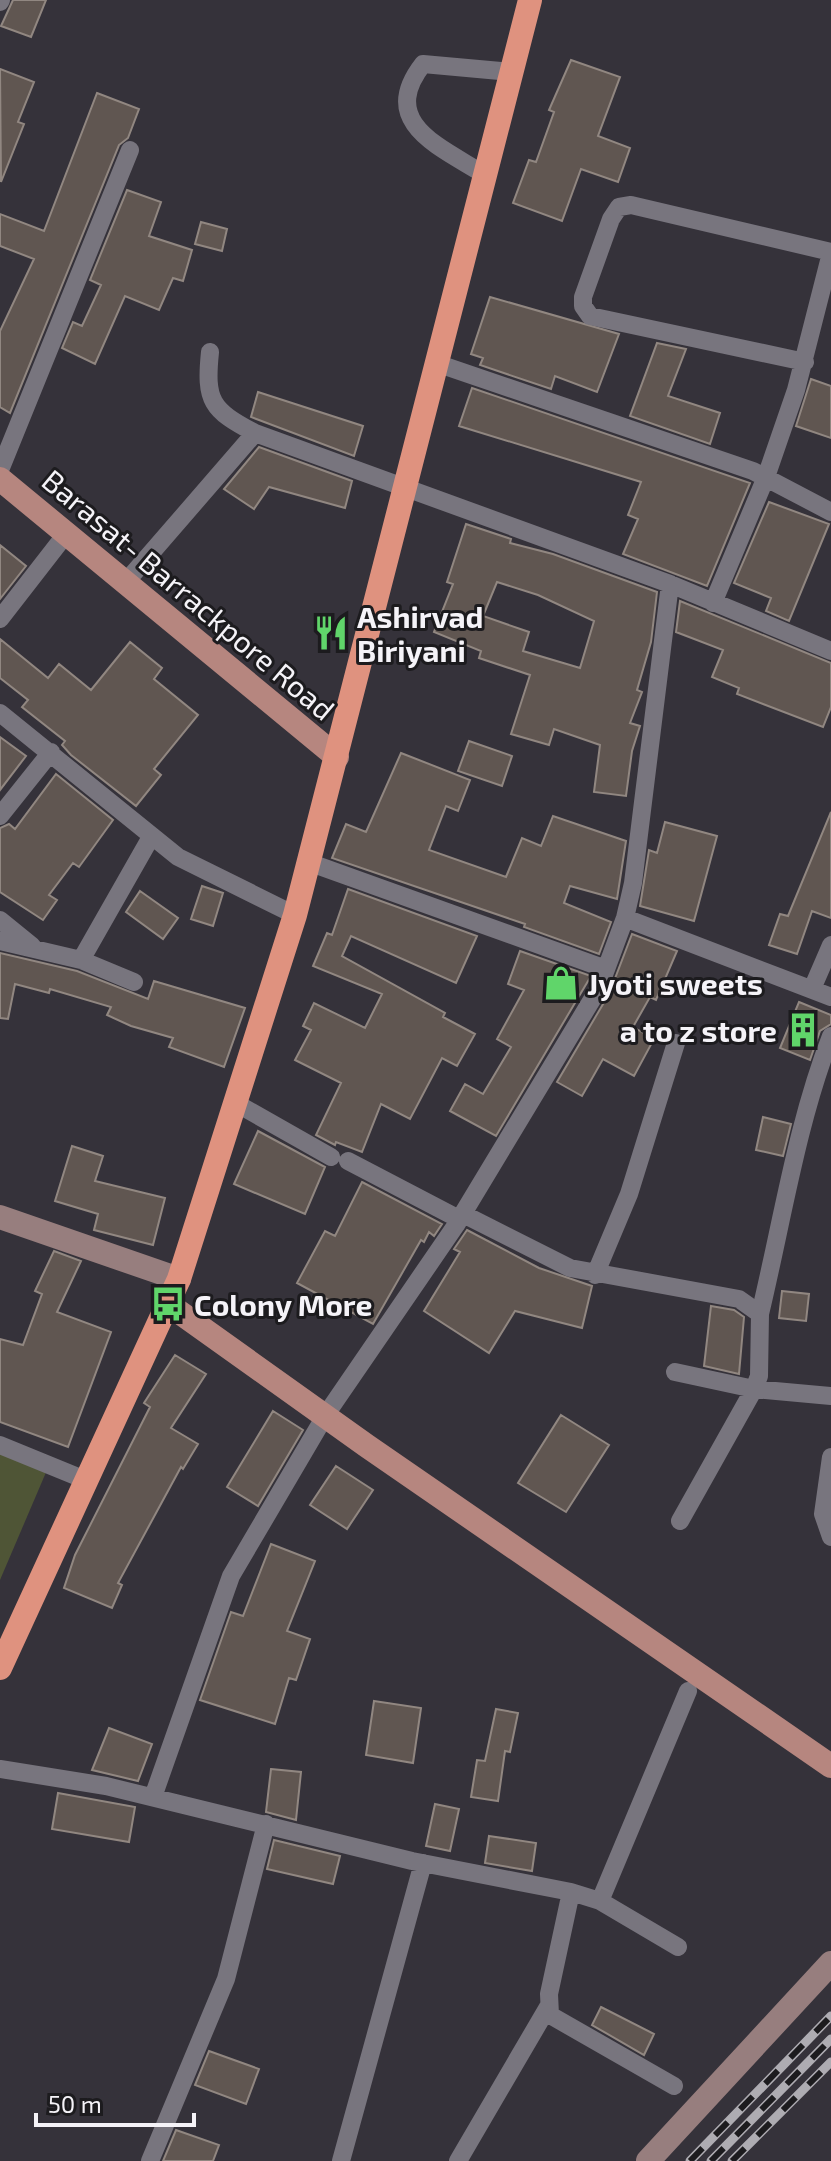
<svg xmlns="http://www.w3.org/2000/svg" width="831" height="2161" font-family="'Exo 2',sans-serif">
<style>
.green{fill:#4f5536}
.building{fill:#605651;stroke:#918781;stroke-width:2;fill-rule:evenodd}
.lines{fill:none;stroke-linecap:round;stroke-linejoin:round}
.street{stroke:#78757e;stroke-width:18}
.secondary{stroke:#977e7e;stroke-width:24}
.primary{stroke:#b6867f;stroke-width:24}
.highway{stroke:#df927f;stroke-width:24}
.rail-casing{stroke:#aeacb2;stroke-width:9}
.rail{stroke:#1c1b1e;stroke-width:6;stroke-dasharray:18;stroke-linecap:butt}
.labels{text-anchor:middle;dominant-baseline:central;stroke-width:6;stroke-linejoin:round;paint-order:stroke}
.street-label{font-size:30px;fill:#f5f3f8;stroke:#1c1b1e}
.poi-label{font-size:30px;font-weight:bold;fill:#f5f3f8;stroke:#1c1b1e;text-anchor:start}
</style>
<rect width="100%" height="100%" fill="#35323a"/>
<path class="green" d="M0,1450L47,1470L0,1580Z"/>
<path class="building" d="M13,0H46L31,37L1,26Z
M571,60L620,77L598,136L630,148L618,182L581,169L562,221L513,203L529,160L536,162L554,112L549,110Z
M0,69L34,82L18,122L24,124L1,182Z
M97,93L139,109L128,138L119,145L10,413L0,407V331L34,259L0,246V214L44,231Z
M127,190L161,202L149,236L192,250L183,281L173,278L159,310L125,296L95,364L62,348L73,322L82,326L101,285L90,280Z
M201,222L227,229L222,251L195,244Z
M490,297L619,334L597,392L555,376L551,389L480,365L483,358L471,354Z
M657,343L686,349L668,396L720,413L710,444L630,416Z
M811,379L831,386V438L796,426Z
M472,388L750,483L707,586L623,554L638,519L628,515L641,482L459,426Z
M258,392L363,426L354,456L251,417Z
M259,447L352,481L345,508L269,487L254,509L224,489Z
M769,502L829,524L789,621L766,611L771,598L734,583Z
M466,524L511,539L510,543L553,554L657,592L651,642L637,690L642,692L630,723L640,726L632,751L626,796L594,792L600,745L554,729L549,745L511,734L530,675L479,658L481,651L434,632L453,584L447,582ZM497,582L538,595L594,621L580,668L523,651L529,632L483,616Z
M0,545L26,566L0,599Z
M680,601L831,663V707L823,727L737,694L739,688L712,677L723,650L676,632Z
M0,639L48,678L59,664L91,690L130,642L162,668L154,679L198,715L154,769L161,775L136,806L71,755L62,745L65,741L22,707L28,700L0,678Z
M0,737L26,756L0,790Z
M469,741L512,756L502,786L458,771Z
M401,753L470,780L458,811L446,806L429,850L506,877L522,838L541,846L553,816L626,841L617,899L570,886L564,903L611,922L599,954L524,927L525,924L332,858L346,824L366,832Z
M56,774L113,820L79,867L73,863L49,895L57,900L43,920L0,892V828L9,824L15,829Z
M831,812V918L812,911L797,954L769,945L780,914L788,916Z
M665,822L717,836L694,921L640,906L649,850L657,853Z
M202,886L223,893L213,926L191,919Z
M348,889L477,936L456,983L351,936L342,956L445,1013L443,1017L475,1034L457,1066L442,1058L410,1119L381,1104L362,1152L336,1142L335,1145L316,1135L341,1083L295,1060L311,1030L303,1026L314,1003L365,1028L382,994L313,966L327,933L332,935Z
M140,891L178,918L163,939L126,912Z
M632,934L677,951L656,1000L650,997L633,1027L654,1039L634,1076L603,1059L582,1096L557,1082L609,994Z
M520,951L591,976L496,1136L450,1111L465,1084L483,1094L511,1047L497,1039L524,990L508,984Z
M0,953L77,971L148,999L154,981L245,1008L224,1067L169,1047L173,1038L131,1026L107,1015L111,1007L50,989L49,993L15,984L8,1019L0,1018Z
M799,1002L831,1015V1024L820,1031L810,1060L780,1048Z
M763,1117L791,1124L783,1156L756,1150Z
M258,1131L325,1167L305,1214L234,1184Z
M72,1146L103,1156L95,1181L165,1198L153,1245L94,1230L98,1214L55,1201Z
M362,1182L442,1224L434,1236L429,1232L424,1242L421,1240L373,1324L297,1283L325,1231L335,1236Z
M467,1230L539,1268L592,1286L582,1328L515,1311L489,1353L424,1311L460,1252L454,1249Z
M54,1251L81,1261L57,1312L111,1332L68,1447L0,1422V1339L23,1345L42,1294L35,1291Z
M782,1291L809,1294L806,1321L779,1318Z
M711,1306L734,1310L744,1317L739,1374L704,1366Z
M175,1355L206,1374L171,1428L198,1444L183,1469L181,1467L118,1583L122,1585L112,1608L64,1588L75,1555L150,1407L144,1403Z
M273,1411L303,1430L258,1506L227,1487Z
M561,1415L609,1445L566,1512L518,1483Z
M336,1466L373,1490L347,1529L310,1505Z
M271,1544L315,1561L287,1631L310,1639L296,1680L289,1678L275,1724L200,1700L231,1612L243,1616Z
M374,1701L421,1708L413,1763L366,1755Z
M496,1709L518,1713L510,1752L505,1751L498,1801L471,1797L477,1760L485,1761Z
M109,1728L152,1744L138,1781L92,1770Z
M271,1769L301,1772L296,1820L266,1812Z
M58,1793L135,1807L129,1842L52,1829Z
M435,1804L459,1809L450,1851L426,1846Z
M489,1836L536,1843L532,1871L485,1863Z
M274,1840L340,1856L333,1884L267,1869Z
M601,2007L654,2034L644,2055L592,2025Z
M209,2051L259,2069L246,2104L195,2085Z
M176,2130L219,2145L213,2161H163Z"/>
<g class="lines">
<path class="street" d="M0,2L1,0
M485,175C441,147 377,123 423,64L511,72
M210,352C205,401 211,410 255,433L670,584L831,651
M805,362L590,316L583,306V297L611,219L619,207L631,205L831,252
M436,363L753,471L831,512
M0,470L130,150
M125,583L255,433
M713,603L766,477L796,390L831,253
M0,619L66,534
M0,713L178,857L295,915
M0,816L51,752
M308,862L606,969
M625,918L831,997
M0,920L32,946
M0,941L81,960L134,982
M81,960L151,837
M812,989L831,945
M234,1102L331,1157
M348,1161L459,1219
M463,1214L570,1268L739,1299L760,1314L759,1376L754,1389L680,1521
M595,1275L629,1194L676,1043
M760,1314C782,1222 797,1123 831,1036
M675,1372L754,1389L831,1396
M0,1445L88,1481
M831,1457L823,1514L831,1537
M0,1769L106,1786L412,1861L571,1892L600,1901L678,1947
M153,1797L231,1576L325,1416L456,1225L599,988L625,918L633,883L670,584
M571,1892L549,1994L550,2015L674,2086
M600,1901L688,1691
M150,2161L226,1979L266,1824
M341,2161L423,1863
M458,2161L548,2007"/>
<path class="secondary" d="M0,1217L179,1279
M648,2161L831,1963"/>
<path class="primary" d="M0,479L337,757
M168,1304L367,1446L831,1766"/>
<path class="highway" d="M0,1668L179,1279L295,915L530,0"/>
<g class="rail-casing">
<path id="rail" d="M690,2161L831,2016
M711,2161L831,2039
M732,2161L831,2062"/>
</g>
<use href="#rail" class="rail"/>
</g>
<defs>
<g id="restaurant-bare" transform="scale(2.76)"><path d="M-5-6h1v4h1v-4h1v4h1v-4h1v5L-1.5 .5V6h-2V.5L-5-1ZM5-6V6H3V1.5H1.5Q1.5-4 5-6Z" fill="#60d56a" stroke="#1c1b1e" stroke-width="2.5" paint-order="stroke"/></g>
<g id="shop-bare" transform="scale(2.76)"><path d="M-5-2.5h2.3a2.7 3.5 0 0 1 5.4 0H5L5.5 6h-11ZM-1.5-2.5h3a1.5 2.3 0 0 0-3 0Z" fill="#60d56a" stroke="#1c1b1e" stroke-width="2.5" paint-order="stroke"/></g>
<g id="building-bare" transform="scale(2.76)"><path d="M-4-6H4V6H1V3H-1V6H-4ZM-2.5-4.3h1.7v1.8h-1.7ZM.8-4.3h1.7v1.8H.8ZM-2.5-1h1.7V.8h-1.7ZM.8-1h1.7V.8H.8Z" fill="#60d56a" stroke="#1c1b1e" stroke-width="2.5" paint-order="stroke"/></g>
<g id="bus-bare" transform="scale(2.76)"><path d="M-5-6H5V4H4V6H2V4H-2V6H-4V4H-5ZM-3.5-4V0h7V-4ZM-3.5 1.2v1.5H-2V1.2ZM2 1.2v1.5H3.5V1.2Z" fill="#60d56a" stroke="#1c1b1e" stroke-width="2.5" paint-order="stroke"/></g>
</defs>
<g fill-rule="evenodd">
<use href="#restaurant-bare" x="331" y="633"/>
<use href="#shop-bare" x="561" y="983"/>
<use href="#building-bare" x="803" y="1030"/>
<use href="#bus-bare" x="168" y="1304"/>
</g>
<g class="labels">
<g class="street-label">
<text transform="translate(189 594) rotate(40)">Barasat- Barrackpore Road</text>
</g>
<g class="poi-label">
<text x="357" y="616">Ashirvad<tspan x="357" dy="34">Biriyani</tspan></text>
<text x="587" y="983">Jyoti sweets</text>
<text x="777" y="1030" text-anchor="end">a to z store</text>
<text x="194" y="1304">Colony More</text>
</g>
</g>
<path d="M36 2113v12h158v-12" fill="none" stroke="#f5f3f8" stroke-width="4"/>
<text x="48" y="2113" font-size="24" fill="#f5f3f8" stroke="#1c1b1e" stroke-width="6" paint-order="stroke">50 m</text>
</svg>
